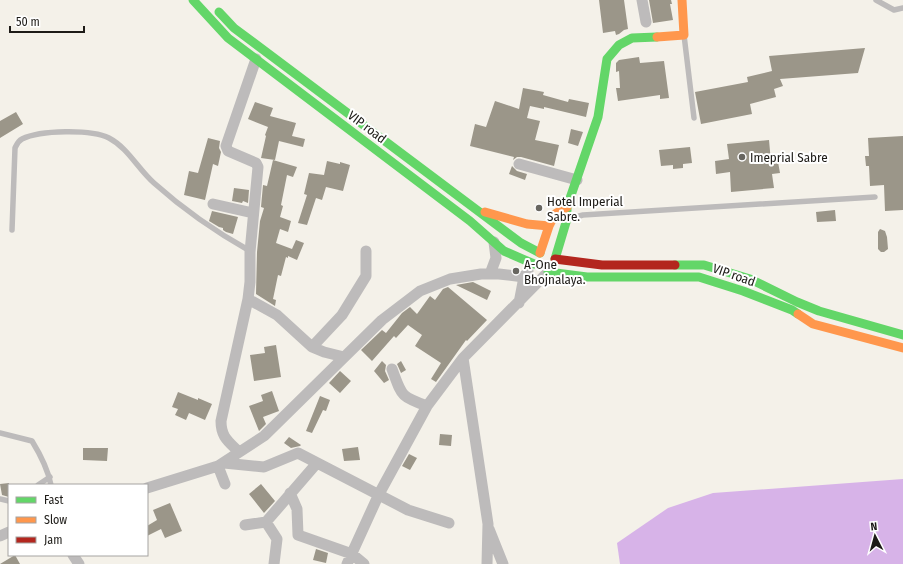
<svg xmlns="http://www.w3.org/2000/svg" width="903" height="564" font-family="'Fira Sans Condensed',sans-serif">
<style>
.water{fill:#d7b3e8}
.building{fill:#9b9689}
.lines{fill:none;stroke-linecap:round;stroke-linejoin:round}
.lane{stroke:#bdbbbb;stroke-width:5.5}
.street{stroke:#bdbbbb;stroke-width:11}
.fast{stroke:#63d668;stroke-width:9}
.slow{stroke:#ff974d;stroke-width:9}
.jam{stroke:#b3261e;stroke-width:9}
.poi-dot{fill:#686660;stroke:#fff;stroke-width:1.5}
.labels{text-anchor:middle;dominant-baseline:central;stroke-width:4;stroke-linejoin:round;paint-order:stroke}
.street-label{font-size:13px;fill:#1d1b17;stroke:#fff}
.poi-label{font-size:13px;fill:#1d1b17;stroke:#fff;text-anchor:start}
</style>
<rect width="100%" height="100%" fill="#f4f1e9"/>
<path class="water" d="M903,479V564H620L617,543L668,508L713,493Z"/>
<path class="building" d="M599,0H624L628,29L624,30L619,34L616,35L615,31L603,33Z
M649,0H671L672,4H670L673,20L653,23Z
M865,48L858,73L780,79L783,86L774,89L776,97L750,104L752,114L701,124L695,92L748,82L747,77L772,71L769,56Z
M639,57L640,63L664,61L669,98L660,99V95L618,101L616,88H620L619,71L616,72V63L619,60Z
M523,88L544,92L543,95L568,102L569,99L589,103L586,117L544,107V109L530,106L527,118L540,121L535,140L559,145L554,166L521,157H517L513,160L514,157L470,146L475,124L486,127L495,101L519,109Z
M255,102L273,108L270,116L296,123L292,136L305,139L303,147L279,141L275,160L261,158L266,136L265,135L268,127L248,119Z
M16,112L23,124L0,138V121Z
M571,129L583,132L578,146L568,143Z
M903,136V210L885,211L884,185L870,186L869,166H866L865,156H869L868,138Z
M208,138L220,141L219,148L221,152L218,166L213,164L205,200L184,195L189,171L198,173Z
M769,140L771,162H778L780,173L772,174L774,188L731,192L730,172L716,174L715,161L729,159L727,144Z
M690,147L692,163L683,164V168L673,169V165L661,166L659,150Z
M273,160L297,167L293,177L287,175L281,205L283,206L280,217L291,221L288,232L280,229L276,243L292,249L296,240L304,243L297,260L288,256V258L286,257L281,276L278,275L273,299L276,300L275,306L256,294L257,252L260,221L264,208L261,207L263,185L267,186Z
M327,161L340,164V162L350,165L343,191L326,187L322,200L316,198L307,225L298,223L307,195L304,194L309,173L324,175Z
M512,166L517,171L527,174L525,180L509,174Z
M234,188L249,190L248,203L243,201L242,203L232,201Z
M835,210L836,221L817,222L816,212Z
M212,211L238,217L233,234L226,232L223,230V228L219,227L209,221Z
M880,229L885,231L887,237L888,249L884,252H881L878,249V232Z
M473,282L491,291L487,300L456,285Z
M448,287L487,320L467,341L466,340L436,382L431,379L441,363L415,346L422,335L408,325L396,338L394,336L372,361L361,350L382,330L386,333L402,313L410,307L417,314L430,296L435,300L443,289Z
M276,345L281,377L254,381L250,355L265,353L264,347Z
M382,361L386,365L385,371L389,380L384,383L374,371Z
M401,361L406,370L401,373L397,364Z
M340,371L351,381L340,393L329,383Z
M272,391L279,411L263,417L266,424L259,431L249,406L263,401L261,395Z
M178,392L198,400V398L212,404L205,420L189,413L186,420L175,415L178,409L172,407Z
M320,396L330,400L326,411L323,410L312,433L306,431Z
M440,434L452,435L451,446L439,445Z
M289,437L301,445L300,446L291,448L284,443Z
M358,447L360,460L344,461L342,449Z
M83,448H108L107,461L83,460Z
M409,454L417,458L410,470L402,466Z
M9,483V497L2,495L0,484Z
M261,484L275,501L264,513L249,494Z
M170,503L182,531L165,538L161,529L147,536V526L157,520L153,510Z
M316,549L328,553L326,563L313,560Z
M15,555L20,564H0Z"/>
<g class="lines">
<path class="lane" d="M876,0L894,10L903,8
M684,35L694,118
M568,219L583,215L875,197
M12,230L15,148C17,144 18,141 22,139C40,130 91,129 109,138C128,148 138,169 154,183C183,209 216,232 250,251
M0,433L32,441C40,454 48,470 51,485
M38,485L50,477
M0,499L9,501"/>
<path class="street" d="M642,0L646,22
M519,164L577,180
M213,204L253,213
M490,274L496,258L494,242
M248,299L277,315L312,347L324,352L344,357
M519,303L524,277L528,271
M312,347L342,315L366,276V251
M463,358L488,524L487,564
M392,369C402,396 400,396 427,406
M239,452C228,441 221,437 221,421L248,299L250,282V252L258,167L256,163L228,151L226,146L256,59
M224,463L264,467L298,453L408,510L449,523
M218,466L225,484
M147,488L218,466L264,436L382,320L420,291L450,279L481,274H499L524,277
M290,493L297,509L298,535L352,554L364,564
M266,522L277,539L274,564
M245,525L266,522L317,463
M489,529L503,564
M0,536L9,532
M73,555L79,564
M347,564L379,494L427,406L463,358L548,272"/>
<path class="fast" d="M193,0L228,38L470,221L504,251L534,264
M219,12L234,28L521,243L540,253
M555,259L567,219V207L598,117L607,59L619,45L632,38L657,37
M675,265H704L750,279L797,302L819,311L903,335
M548,272L587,277H699L743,291L792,310L798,314"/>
<path class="slow" d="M657,37L684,35L682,0
M485,212L527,224L549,226
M540,253L549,226L555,214L567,207
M798,314L813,324L903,348"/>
<path class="jam" d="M555,259L602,265H675"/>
</g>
<g class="poi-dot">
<circle cx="742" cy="157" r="4"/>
<circle cx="539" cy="208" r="4"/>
<circle cx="516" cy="271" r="4"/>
</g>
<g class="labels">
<g class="street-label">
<text transform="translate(367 127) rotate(37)">VIP road</text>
<text transform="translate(734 275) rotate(19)">VIP road</text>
</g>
<g class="poi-label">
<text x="750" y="157">Imeprial Sabre</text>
<text x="547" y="201">Hotel Imperial<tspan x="547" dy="15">Sabre.</tspan></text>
<text x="524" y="264">A-One<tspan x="524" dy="15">Bhojnalaya.</tspan></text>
</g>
</g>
<rect x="8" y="484" width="140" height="72" fill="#ffffff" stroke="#a5a4a2"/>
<rect x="16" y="497" width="20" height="6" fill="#63d668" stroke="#a5a4a2"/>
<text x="44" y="504" font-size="12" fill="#1d1b17">Fast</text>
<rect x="16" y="517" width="20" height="6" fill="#ff974d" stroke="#a5a4a2"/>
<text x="44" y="524" font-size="12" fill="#1d1b17">Slow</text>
<rect x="16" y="537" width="20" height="6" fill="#b3261e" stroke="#a5a4a2"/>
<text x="44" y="544" font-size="12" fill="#1d1b17">Jam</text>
<g transform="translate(875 536) rotate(354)" stroke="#ffffff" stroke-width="3" paint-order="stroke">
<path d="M0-3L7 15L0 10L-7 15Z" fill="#1d1b17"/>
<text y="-6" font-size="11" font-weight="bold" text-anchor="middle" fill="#1d1b17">N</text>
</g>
<path d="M10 26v6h74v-6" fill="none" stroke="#1d1b17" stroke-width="2"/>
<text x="16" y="26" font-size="12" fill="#1d1b17" stroke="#ffffff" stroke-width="3" paint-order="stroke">50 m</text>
</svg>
